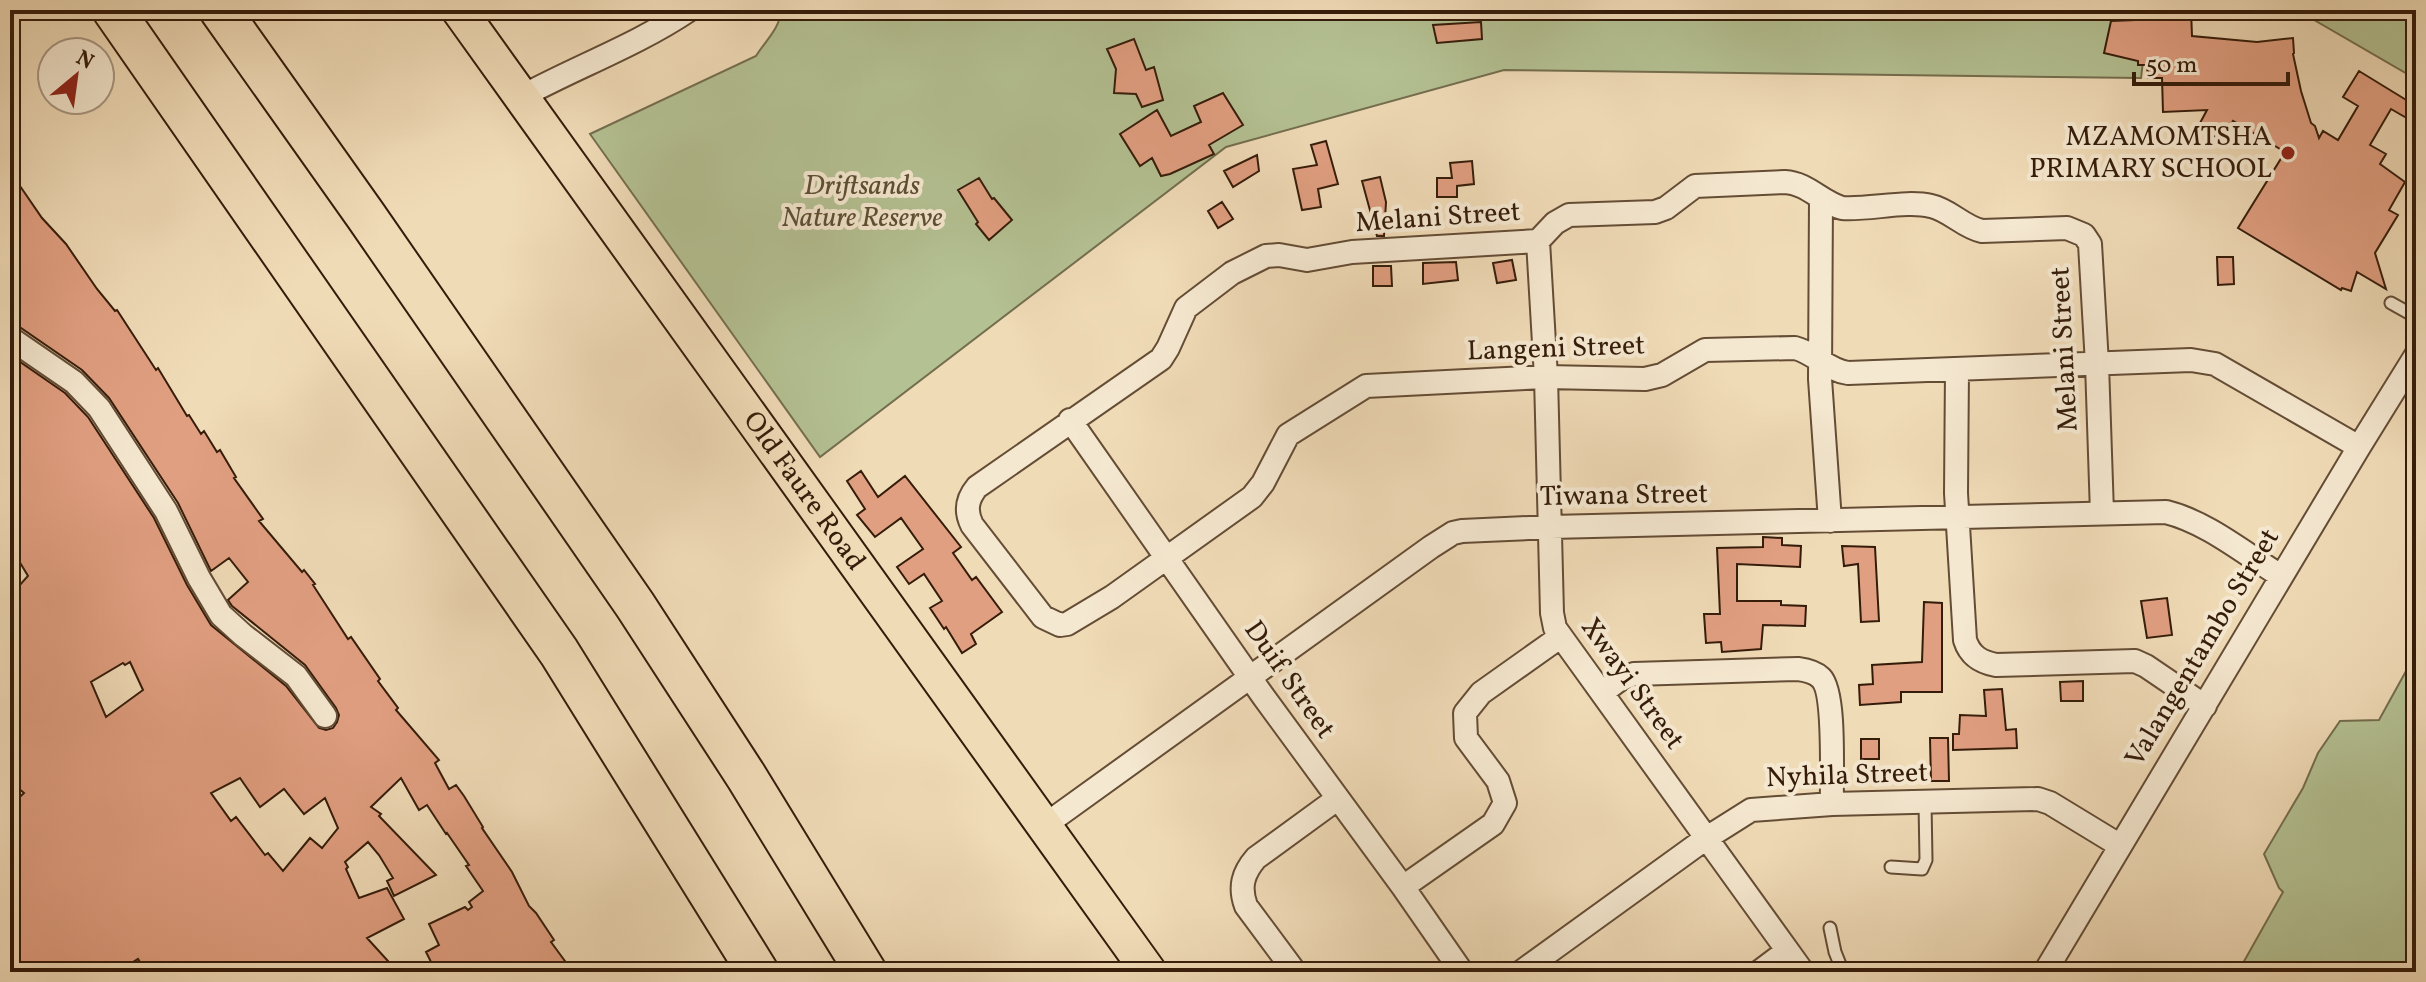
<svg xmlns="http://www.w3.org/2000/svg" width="2426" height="982" font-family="Vollkorn,serif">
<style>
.green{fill:#b4c193;stroke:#746e4e;stroke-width:2}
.building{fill:#e19f81;stroke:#351c0a;stroke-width:2;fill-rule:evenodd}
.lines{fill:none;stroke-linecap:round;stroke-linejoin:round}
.lane-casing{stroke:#644c35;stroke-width:15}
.street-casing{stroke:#644c35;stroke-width:26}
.primary-casing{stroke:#351c0a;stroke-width:38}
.highway-casing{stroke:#351c0a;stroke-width:44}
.lane{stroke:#f5e8d0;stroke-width:11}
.street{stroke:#f5e8d0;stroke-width:22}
.primary{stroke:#f0dbb7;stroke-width:34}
.highway{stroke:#f0dbb7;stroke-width:40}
.poi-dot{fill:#8f2418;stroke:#f5e8d0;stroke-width:3}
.labels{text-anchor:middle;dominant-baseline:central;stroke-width:8;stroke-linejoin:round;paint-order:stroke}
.poi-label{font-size:28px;fill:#351c0a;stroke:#f5e8d0;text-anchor:end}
.park-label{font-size:28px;font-style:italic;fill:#5b4e33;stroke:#f5e8d0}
.street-label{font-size:28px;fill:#351c0a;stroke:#f5e8d0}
</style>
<rect width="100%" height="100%" fill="#f0dbb7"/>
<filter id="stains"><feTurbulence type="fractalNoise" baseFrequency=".0025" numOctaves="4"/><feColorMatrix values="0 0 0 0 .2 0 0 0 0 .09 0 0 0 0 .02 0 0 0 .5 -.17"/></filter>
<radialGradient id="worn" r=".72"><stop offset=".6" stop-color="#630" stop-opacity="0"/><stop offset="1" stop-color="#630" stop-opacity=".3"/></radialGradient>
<path class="green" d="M781,10H2149L2141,78L1504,70L1226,147L820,457L590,134L756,56C765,41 780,29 781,10Z
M2297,10H2416V79Z
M2416,653V972H2238L2283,892L2279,888L2264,854L2303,788L2318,753L2340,721L2379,720Z"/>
<path class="building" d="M2160,10H2191L2192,36L2257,42L2293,38L2294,53L2293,54L2301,91L2311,123L2315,126L2319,138L2323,131L2338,140L2358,106L2343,97L2359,71L2416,106V110L2410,120L2391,109L2370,145L2386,154L2380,164L2405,182L2389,210L2398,215L2375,253L2386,289L2357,272L2351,291L2342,288L2341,290L2238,228L2285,152L2233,121L2222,141L2208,133L2211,129L2200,123L2207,110L2163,112L2162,78H2148L2147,65H2138V61L2104,53L2111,21L2160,19Z
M1481,22L1482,39L1437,43L1433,25Z
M1134,39L1146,70L1154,67L1163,100L1142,107L1136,94L1114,93L1116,69L1107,49Z
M1223,93L1243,125L1209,145L1214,154L1170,174L1161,176L1152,158L1140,166L1120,134L1157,110L1171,136L1201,122L1194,106Z
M1326,141L1338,184L1318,189L1321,207L1302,210L1293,169L1317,165L1311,145Z
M1257,155L1259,171L1233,187L1224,171Z
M1472,161L1474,184L1457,186V197H1437V178H1452L1450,163Z
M1380,177L1386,202L1384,236H1377L1362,181Z
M979,178L992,199L994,198L1012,220L989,240L976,224L978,222L958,190Z
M20,186L42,218L66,244L97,289L115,311L117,310L156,370L158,368L187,416L189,415L201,434L204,431L217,452L220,450L236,477L234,478L263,519L259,521L302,572L304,570L315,584L313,585L348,639L351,637L380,679L378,681L398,708L396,710L439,760L435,763L449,789L456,785L464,796L483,827L482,828L512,872L529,906L536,913L554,940L551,942L573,972H526L520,963L503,972H436L426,952L439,945L429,924L465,907L468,910L472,907L469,902L483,891L466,866L469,865L447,833L446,834L427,805L419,810L401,778L371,807L381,814L379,816L436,875L394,896L387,881L393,878L379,855L368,842L345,862L348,867L346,869L359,898L387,888L404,919L367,938L398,972H182L174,962L157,972H146L138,959L117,972H18L10,959V806L24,793L10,781V596L28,576L10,546V355L65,393L88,417L154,518L187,585L211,625L286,686L319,728L326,730L333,728L337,722L339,715L336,708L305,665L232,606L228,600L248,582L229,558L211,571L178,503L109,398L82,370L18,326L10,324V193ZM130,662L143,690L106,717L91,682L123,663L125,665ZM240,778L260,807L284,789L304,814L325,798L338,828L322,848L310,838L283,871L268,853L265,855L236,817L231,821L211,793Z
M1222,202L1233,219L1218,228L1208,211Z
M2217,257H2233L2234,284L2218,285Z
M1512,260L1516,280L1497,283L1493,263Z
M1456,262L1458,280L1423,284V263Z
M1373,266H1391L1392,286H1373Z
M861,471L878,497L905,476L961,547L953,553L972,580L976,577L1002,612L971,634L976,644L962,653L946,627L944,629L930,608L942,601L924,574L909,584L897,567L923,549L901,518L875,537L857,515L865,509L847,481Z
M1763,537L1782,538V545L1801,546L1800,567L1737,564V601H1781V605L1806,606L1805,626L1763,625L1761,649L1722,652L1721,642L1706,643L1704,614H1720L1717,548L1763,547Z
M1842,546L1875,547L1879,621L1861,622L1858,564L1844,566Z
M2167,598L2172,635L2147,638L2141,601Z
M1924,602L1942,603V692H1901V702L1860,705L1859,685L1873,684L1872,665L1922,662Z
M2083,681V701H2061L2060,682Z
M2002,689L2006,730L2016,729L2017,748L1953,750V734H1959L1960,715L1986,716L1984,690Z
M1930,738H1948L1949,781H1931Z
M1861,739H1879V759H1861Z"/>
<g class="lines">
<g class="lane-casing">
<path id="lane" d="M2391,303L2416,317
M1891,867L1922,869L1926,860L1925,803
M1830,928L1835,952L1843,972"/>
</g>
<g class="street-casing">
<path id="street" d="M521,97C576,67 637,45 689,10
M1821,198L1820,379L1830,521
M1538,241L1546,377L1552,613L1555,628L1803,972
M10,338L74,382L99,408L166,511L199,578L221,615L243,635L296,676L325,716
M1957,369L1956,493L1965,640C1970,656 1981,662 1996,665L2135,661L2146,666L2205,706
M1070,420L1263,696L1403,887L1462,972
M2102,513L2097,364L2090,244L2084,235L2067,228L1982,231C1963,227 1950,210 1931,206C1906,200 1869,210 1842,208C1821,202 1807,183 1785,182L1695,186L1666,208L1655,212L1569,215L1555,223L1538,241L1352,252L1307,260L1279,255L1266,256L1232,273L1186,308L1168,348L1161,359L977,487C967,499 965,511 972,525L1043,617L1060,625L1067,624L1112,597L1252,497L1263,483L1288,435L1366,386L1546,377L1645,379L1662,375L1705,350L1795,348C1815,353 1827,370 1848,373L2191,360L2215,364L2359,447
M1603,692L1619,680L1634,674L1798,669C1806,670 1815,672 1821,678C1836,693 1831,779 1832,804
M1045,825L1431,547L1453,533L1462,531L1551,527L2166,512C2207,522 2245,554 2281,576
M1403,887L1493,824L1505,803L1498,781L1466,738L1465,713L1481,693L1560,637
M1295,972L1246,906C1239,887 1243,873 1256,858L1337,799
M1521,972L1705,839L1751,810L1832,804L2038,799L2050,803L2119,845
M1759,972L1787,951
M2045,972L2359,447L2416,355"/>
</g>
<g class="primary-casing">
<g id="primary">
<path id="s1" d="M459,10L1149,972"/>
</g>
</g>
<g class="highway-casing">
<path id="highway" d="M113,10L559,652L758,972
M220,10L366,216L635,605L746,776L866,972"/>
</g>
<use href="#lane" class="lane"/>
<use href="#street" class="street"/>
<use href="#primary" class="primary"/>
<use href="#highway" class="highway"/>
</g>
<circle class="poi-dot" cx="2288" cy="153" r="8"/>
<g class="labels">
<g class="poi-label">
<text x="2272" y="137">MZAMOMTSHA<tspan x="2272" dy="32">PRIMARY SCHOOL</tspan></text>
</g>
<g class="park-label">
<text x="862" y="186">Driftsands<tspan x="862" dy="32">Nature Reserve</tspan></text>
</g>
<g class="street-label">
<text transform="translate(1438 218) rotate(-4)">Melani Street</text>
<text transform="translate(1556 349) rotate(-2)">Langeni Street</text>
<text transform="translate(2065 349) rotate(-93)">Melani Street</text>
<text stroke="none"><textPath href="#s1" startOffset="592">Old Faure Road</textPath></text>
<text transform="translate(1624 496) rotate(-1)">Tiwana Street</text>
<text transform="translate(2203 648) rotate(-59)">Valangentambo Street</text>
<text transform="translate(1289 680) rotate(55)">Duif Street</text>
<text transform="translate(1632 684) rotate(54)">Xwayi Street</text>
<text transform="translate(1847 776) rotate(-2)">Nyhila Street</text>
</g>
</g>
<rect width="2426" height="982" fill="none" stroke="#f0dbb7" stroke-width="40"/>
<rect x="12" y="12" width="2402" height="958" fill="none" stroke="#351c0a" stroke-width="4"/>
<rect x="20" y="20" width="2386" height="942" fill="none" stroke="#351c0a" stroke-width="2"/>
<g transform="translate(76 76) rotate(29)"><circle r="38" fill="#f5e8d0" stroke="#a89681" stroke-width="2"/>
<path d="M0-6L14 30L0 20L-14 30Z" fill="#8f2418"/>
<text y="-12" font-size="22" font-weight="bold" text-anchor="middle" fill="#351c0a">N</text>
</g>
<path d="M2134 72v12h154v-12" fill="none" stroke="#351c0a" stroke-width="4"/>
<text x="2146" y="72" font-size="24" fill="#351c0a" stroke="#f5e8d0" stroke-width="6" paint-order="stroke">50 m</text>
<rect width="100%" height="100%" filter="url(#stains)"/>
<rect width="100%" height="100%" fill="url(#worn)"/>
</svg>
